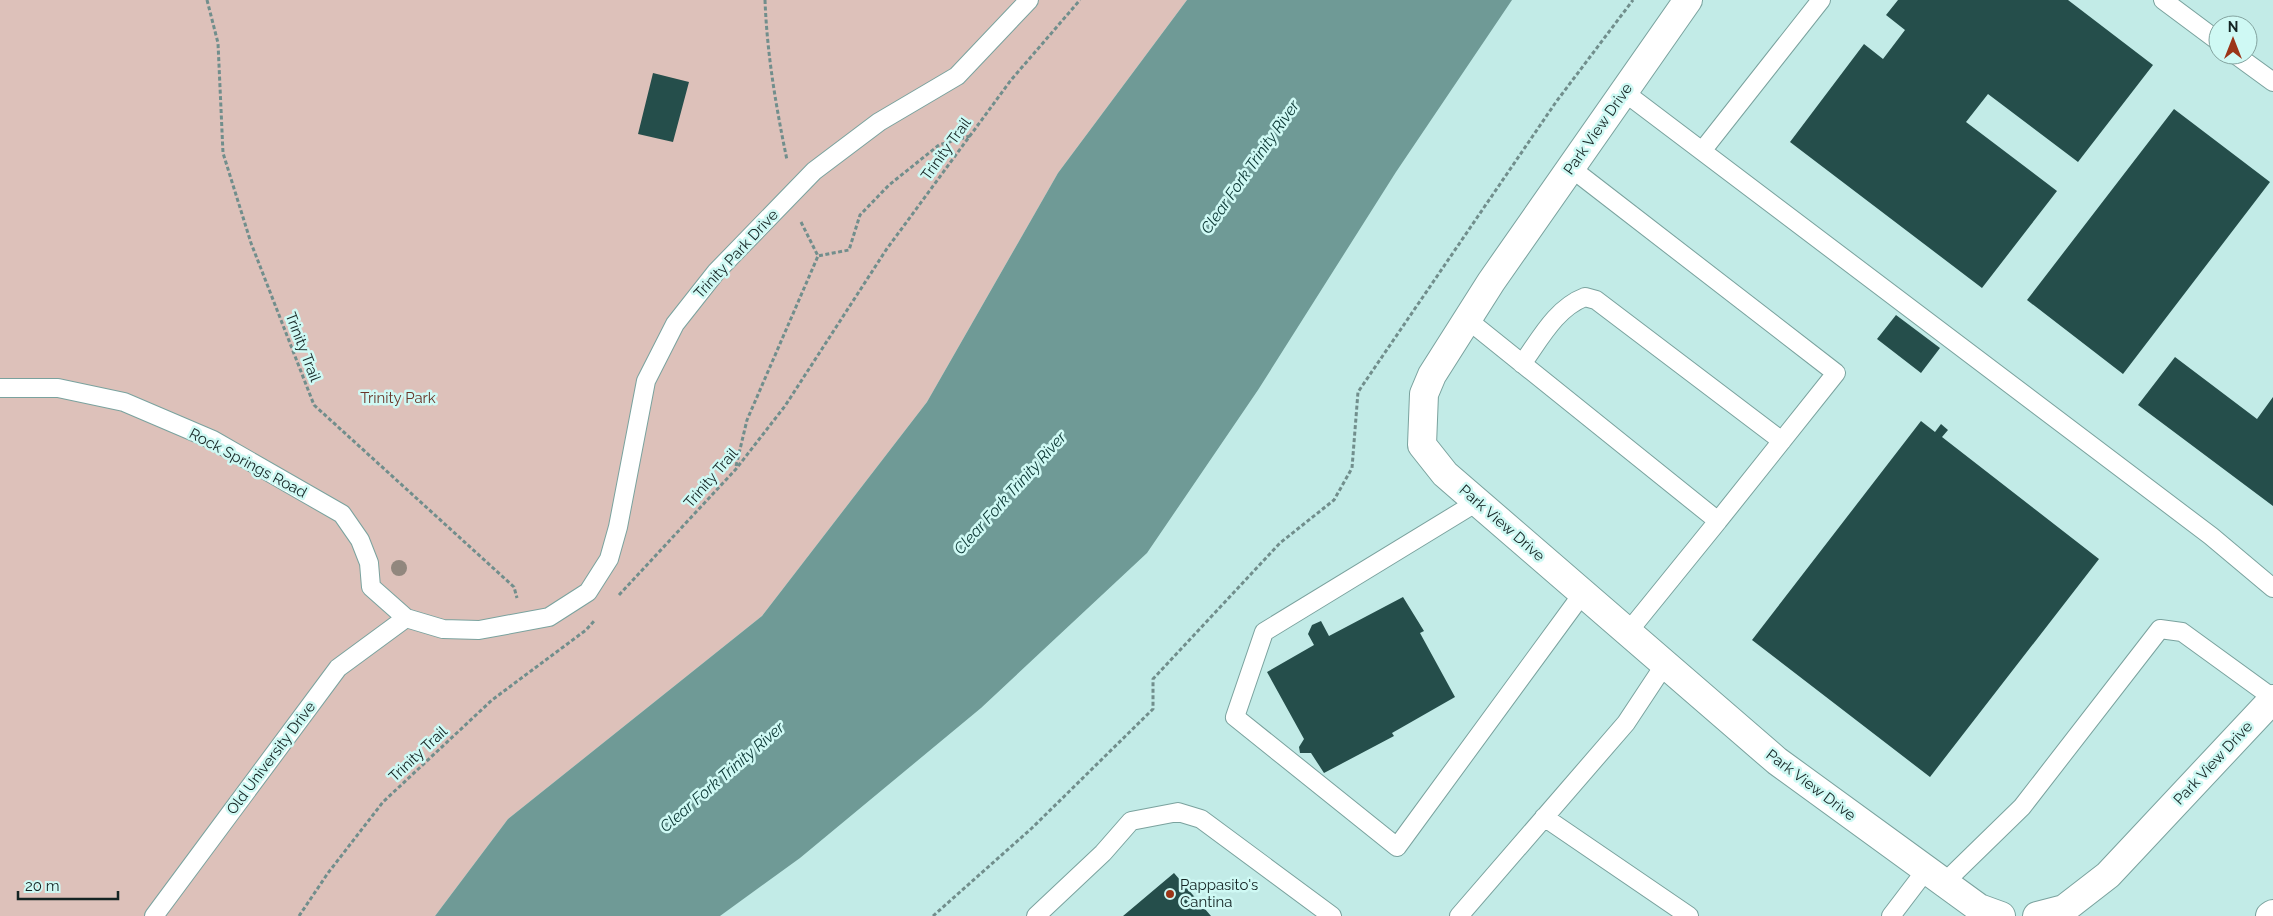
<svg xmlns="http://www.w3.org/2000/svg" width="2273" height="916" font-family="Raleway,sans-serif">
<style>
.green{fill:#ddc1ba}
.water{fill:#6f9a96}
.building{fill:#254e4b}
.lines{fill:none;stroke-linecap:round;stroke-linejoin:round}
.lane-casing{stroke:#7aa29e;stroke-width:20}
.secondary-casing{stroke:#7aa29e;stroke-width:30}
.highway-casing{stroke:#7aa29e;stroke-width:30}
.path{stroke:#718e8c;stroke-width:3;stroke-dasharray:4 2.5;stroke-linecap:butt}
.lane{stroke:#fff;stroke-width:18}
.secondary{stroke:#fff;stroke-width:28}
.highway{stroke:#fff;stroke-width:28}
.tree{fill:#91877e}
.poi-dot{fill:#9c3518;stroke:#cff9f4;stroke-width:2}
.labels{text-anchor:middle;dominant-baseline:central;stroke-width:5;stroke-linejoin:round;paint-order:stroke}
.street-label{font-size:15px;fill:#142423;stroke:#cff9f4}
.park-label{font-size:15px;fill:#693528;stroke:#cff9f4}
.poi-label{font-size:15px;fill:#142423;stroke:#cff9f4;text-anchor:start}
.water-label{font-size:16px;font-style:italic;fill:#0a3633;stroke:#cff9f4}
</style>
<rect width="100%" height="100%" fill="#c2ebe7"/>
<path class="green" d="M0,0H1187L1058,173L927,402L762,616L508,819L435,916H0Z"/>
<path class="water" d="M1187,0H1512L1396,172L1258,390L1147,553L981,708L800,858L720,916H435L508,819L762,616L927,402L1058,173Z"/>
<path class="building" d="M1898,0H2068L2153,65L2078,162L1988,94L1966,122L2057,191L1982,288L1790,142L1864,44L1883,59L1905,30L1886,15Z
M653,73L689,82L673,142L638,134Z
M2174,109L2270,182L2123,374L2027,300Z
M1896,315L1940,348L1921,373L1877,339Z
M2175,357L2257,419L2273,397V506L2138,405Z
M1921,421L1935,432L1941,424L1948,430L1942,437L2099,559L1930,777L1752,640Z
M1403,597L1424,631L1420,633L1455,697L1392,733L1394,736L1324,773L1311,753H1300L1299,747L1304,739L1267,672L1314,645L1308,634L1312,625L1321,621L1329,636Z
M1174,873L1211,916H1123Z"/>
<g class="lines">
<g class="lane-casing">
<path id="lane" d="M2163,0L2218,41
M2236,55L2273,82
M1624,92L2211,536L2273,588
M1702,151L1821,0
M1468,320L1718,521L1836,373L1571,168
M1522,364C1540,339 1556,308 1585,297L1596,300L1782,441
M0,388H58L124,402L213,440L342,514L360,540L369,563L371,587L406,618L443,629L479,630L549,617L588,592L609,559L618,527L646,381L675,324L716,272L814,171L879,122L957,76L1029,0
M1477,502L1264,632L1235,717L1397,847L1583,593
M1628,632L1718,521
M1544,817L1689,916
M1944,883L2022,807L2160,629L2182,632L2273,698
M154,916L338,668L406,618
M1036,916L1103,853L1131,821L1178,812L1201,819L1332,916
M1459,916L1626,723L1665,664
M1891,916L1926,870"/>
</g>
<g class="secondary-casing">
<path id="secondary" d="M1688,0L1491,282L1432,375L1424,394L1422,445L1445,474L1777,761L1979,908L2001,916
M2037,916L2064,909L2108,875L2273,699"/>
</g>
<g class="highway-casing">
<path id="highway" d="M2270,916L2273,914"/>
</g>
<path class="path" d="M207,0L218,43L223,153L251,243L314,405L514,587L517,598
M765,0C767,54 776,107 787,160
M801,222L818,256L849,250L860,215L889,185L939,145L970,136
M736,466L747,420L818,256
M619,595L736,469L785,406L886,250L1011,80L1080,0
M299,916L328,873L383,802L492,700L586,630L594,621
M933,916L1032,828L1153,709V679L1280,543L1334,500L1352,468L1358,392L1556,102L1633,0"/>
<use href="#lane" class="lane"/>
<use href="#secondary" class="secondary"/>
<use href="#highway" class="highway"/>
</g>
<circle class="tree" cx="399" cy="568" r="8"/>
<circle class="poi-dot" cx="1170" cy="894" r="5"/>
<g class="labels">
<g class="street-label">
<text transform="translate(1598 129) rotate(-55)">Park View Drive</text>
<text transform="translate(946 149) rotate(-54)">Trinity Trail</text>
<text transform="translate(736 254) rotate(-47)">Trinity Park Drive</text>
<text transform="translate(303 347) rotate(69)">Trinity Trail</text>
<text transform="translate(248 463) rotate(28)">Rock Springs Road</text>
<text transform="translate(711 478) rotate(-49)">Trinity Trail</text>
<text transform="translate(1502 523) rotate(41)">Park View Drive</text>
<text transform="translate(418 754) rotate(-43)">Trinity Trail</text>
<text transform="translate(271 758) rotate(-53)">Old University Drive</text>
<text transform="translate(2213 763) rotate(-47)">Park View Drive</text>
<text transform="translate(1811 785) rotate(37)">Park View Drive</text>
</g>
<g class="park-label">
<text x="398" y="398">Trinity Park</text>
</g>
<g class="poi-label">
<text x="1180" y="885">Pappasito's<tspan x="1180" dy="17">Cantina</tspan></text>
</g>
<g class="water-label">
<text transform="translate(1250 167) rotate(-55)">Clear Fork Trinity River</text>
<text transform="translate(1010 493) rotate(-48)">Clear Fork Trinity River</text>
<text transform="translate(722 777) rotate(-41)">Clear Fork Trinity River</text>
</g>
</g>
<g transform="translate(2233 40)"><circle r="24" fill="#cff9f4" stroke="#84a4a0"/>
<path d="M0-4L9 19L0 12L-9 19Z" fill="#9c3518"/>
<text y="-8" font-size="14" font-weight="bold" text-anchor="middle" fill="#142423">N</text>
</g>
<path d="M18 891v8h100v-8" fill="none" stroke="#142423" stroke-width="2.5"/>
<text x="25" y="891" font-size="15" fill="#142423" stroke="#cff9f4" stroke-width="4" paint-order="stroke">20 m</text>
</svg>
